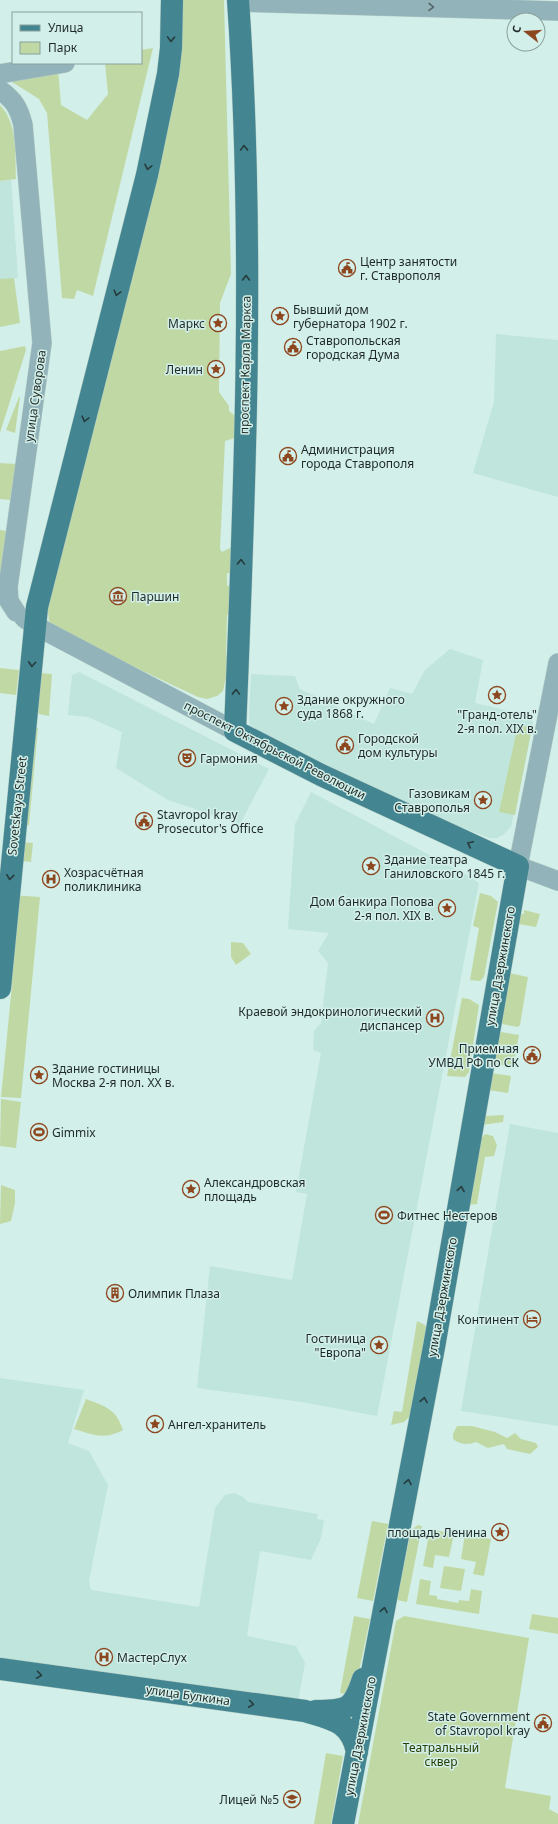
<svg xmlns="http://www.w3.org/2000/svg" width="558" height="1824" font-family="'Noto Sans',sans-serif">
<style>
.built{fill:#bfe5dd}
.green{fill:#c0d9a4}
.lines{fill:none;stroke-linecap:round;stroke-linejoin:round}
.minor-casing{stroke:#b3ccc6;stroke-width:20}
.major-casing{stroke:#b3ccc6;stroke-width:23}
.minor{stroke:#92b3b9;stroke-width:19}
.major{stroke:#438590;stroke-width:22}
.oneway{stroke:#536869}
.oneway2{stroke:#263c3d}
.labels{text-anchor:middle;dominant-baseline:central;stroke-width:3;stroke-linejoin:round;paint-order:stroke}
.poi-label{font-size:12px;fill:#1f2a28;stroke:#d3efe9;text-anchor:start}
.street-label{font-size:12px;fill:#1f2a28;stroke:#d3efe9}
.park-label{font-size:12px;fill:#283e00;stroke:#d3efe9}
</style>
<rect width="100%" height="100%" fill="#d3efe9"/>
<path class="built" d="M11,180L18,278L0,280V181Z
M496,334L558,340V497L473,473L494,402Z
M450,649L483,660L475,703L531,716L533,724L511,827L503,835L497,838H489L444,821L251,729L249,720L251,674L295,676L300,689L374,724L390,688L412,694L425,670Z
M79,672L269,769L240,824L168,800L116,768L122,732L88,717L68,715L72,675Z
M311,792L467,875L479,883L377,1416L302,1402L197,1388L210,1266L292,1280L307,1194L296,1192L321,1053L313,1050L314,1031L321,1023L328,963L318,951L329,933L288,929L295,824Z
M510,1124L558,1133V1426L461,1411Z
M0,1378L84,1390L68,1443L89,1451L108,1485L89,1581L91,1590L199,1607L215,1508L225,1495L234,1493L243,1497L248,1502L318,1514L317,1519L324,1520L321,1538L311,1560L260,1551L247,1636L296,1646L305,1663L297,1707L0,1665Z"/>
<path class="green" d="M178,0H224L231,274L220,303L219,392L229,406V411L235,416V438L225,441L220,549L222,552L234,546V574L227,573V585L232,588L233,615H227L226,655L230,664L228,678L225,681L223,691L217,696L207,699L198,697C150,674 101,652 54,627L49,621L47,603Z
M153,48L93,296L77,290L74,299L62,298L47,113L39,99L4,77L58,69L61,105L87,120L108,94L105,63H141V50Z
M0,105C18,124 15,154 16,179L0,181Z
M14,278L20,323L0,327V279Z
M25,346L26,350L0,433V351Z
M19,397H20L15,433L6,430Z
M0,463L16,464L10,500L0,499Z
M0,530L6,531L1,572H0Z
M0,668L19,670L16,695L0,693Z
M40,673L52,674L49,716L39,714L37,709Z
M518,725L532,727L515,815L499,812Z
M32,727L38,728L29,825H22Z
M21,842L33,843L31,862L21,861Z
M480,893L491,896L498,902L484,977L480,981L470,980L479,928L473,926Z
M11,895L40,897L21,1098L1,1097L12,985L4,984Z
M524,910L540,914L536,927L518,924L519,914H524Z
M231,942L243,943L251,954L236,965L231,957Z
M509,973L528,977L520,1025L518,1027L502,1024L501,1021Z
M462,998L469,999L479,1005L469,1072L465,1077L447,1076Z
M501,1032L519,1035L513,1068L494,1063L499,1033Z
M491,1073L511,1076L508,1093L488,1090Z
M1,1099L21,1102L16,1148L0,1146Z
M504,1115L503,1122L482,1125L484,1116Z
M485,1134L493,1136L497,1145L494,1156L485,1157L477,1204L468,1205L481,1139Z
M1,1185L15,1190V1203L11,1221L0,1224Z
M417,1321L425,1325L426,1328L411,1415L404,1422L391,1425L394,1411L402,1412Z
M86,1399C107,1407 116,1409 123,1430C104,1440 94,1435 74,1429Z
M457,1426H472L495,1432L507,1438L515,1433L521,1439L536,1443L538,1447L530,1454L507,1449L504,1444L488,1448L476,1442C469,1445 460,1445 453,1439V1434Z
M372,1521L388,1524L373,1601L357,1598Z
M418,1525L422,1526L407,1602L397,1600L411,1530Z
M430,1529L454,1534L449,1557L435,1555L433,1568L423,1566Z
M465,1534L491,1539L484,1576L473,1574L476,1562L461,1559Z
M444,1566L465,1569L461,1591L440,1588Z
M420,1579L431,1581L429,1595L437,1596V1599L458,1603L459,1600L469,1601L471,1589L482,1591L479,1614L416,1604Z
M532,1614L558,1618V1634L529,1629Z
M354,1616L370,1619L354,1695L340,1693Z
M404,1616L529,1638L505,1788L551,1796L549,1809L558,1814V1824H358L396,1621Z
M326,1753L343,1756L331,1824H314Z"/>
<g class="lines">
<g class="minor-casing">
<path id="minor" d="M238,2L558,11
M0,74L65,63
M0,90C14,100 19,108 23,125L42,343L8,587L9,601L16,612
M24,618L34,625L235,731
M558,663L518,866L558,881"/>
</g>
<g class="major-casing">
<path id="major" d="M238,0C255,243 245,488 235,731L321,775L518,866L434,1347L343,1824
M0,988L37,607L147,175L168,74L171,48L172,0
M0,1669L305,1711C331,1719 351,1721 357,1752
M316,1711C348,1711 353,1709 363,1679"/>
</g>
<use href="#minor" class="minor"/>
<use href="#major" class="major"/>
</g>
<defs><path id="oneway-chevron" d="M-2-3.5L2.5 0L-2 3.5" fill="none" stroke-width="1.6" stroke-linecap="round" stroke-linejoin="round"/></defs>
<use class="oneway" href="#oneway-chevron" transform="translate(431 7) rotate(1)"/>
<g class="oneway2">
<use href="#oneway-chevron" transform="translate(171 39) rotate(92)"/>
<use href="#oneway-chevron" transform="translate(244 148) rotate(-92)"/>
<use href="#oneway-chevron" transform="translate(148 167) rotate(102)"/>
<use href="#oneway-chevron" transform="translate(246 278) rotate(-90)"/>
<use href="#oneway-chevron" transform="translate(117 293) rotate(105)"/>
<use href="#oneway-chevron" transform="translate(85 419) rotate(105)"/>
<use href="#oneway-chevron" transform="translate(241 562) rotate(-88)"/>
<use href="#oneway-chevron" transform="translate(32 664) rotate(94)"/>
<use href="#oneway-chevron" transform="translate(236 692) rotate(-88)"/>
<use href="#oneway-chevron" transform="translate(470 844) rotate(-155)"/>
<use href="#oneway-chevron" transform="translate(10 877) rotate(96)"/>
<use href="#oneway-chevron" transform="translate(461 1189) rotate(-80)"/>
<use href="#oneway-chevron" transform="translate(424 1400) rotate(-80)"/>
<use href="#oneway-chevron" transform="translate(408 1482) rotate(-79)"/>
<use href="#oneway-chevron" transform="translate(384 1610) rotate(-79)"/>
<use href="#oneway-chevron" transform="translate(39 1675) rotate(8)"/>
<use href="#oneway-chevron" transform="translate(251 1704) rotate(8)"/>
</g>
<defs>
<g id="civic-ring" transform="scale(0.9)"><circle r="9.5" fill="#d3efe9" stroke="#8d471f" stroke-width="1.5"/><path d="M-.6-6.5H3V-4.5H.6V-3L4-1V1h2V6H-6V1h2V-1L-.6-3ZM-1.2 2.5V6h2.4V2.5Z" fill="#8d471f"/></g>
<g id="sight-ring" transform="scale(0.9)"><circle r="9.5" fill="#d3efe9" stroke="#8d471f" stroke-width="1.5"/><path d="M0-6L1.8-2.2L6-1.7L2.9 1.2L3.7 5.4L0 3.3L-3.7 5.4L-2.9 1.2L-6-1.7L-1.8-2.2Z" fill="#8d471f"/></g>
<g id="museum-ring" transform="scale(0.9)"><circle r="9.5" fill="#d3efe9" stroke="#8d471f" stroke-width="1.5"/><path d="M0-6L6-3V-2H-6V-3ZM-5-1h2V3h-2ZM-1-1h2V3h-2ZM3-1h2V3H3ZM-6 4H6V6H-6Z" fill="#8d471f"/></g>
<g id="theatre-ring" transform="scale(0.9)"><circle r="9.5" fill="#d3efe9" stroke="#8d471f" stroke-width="1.5"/><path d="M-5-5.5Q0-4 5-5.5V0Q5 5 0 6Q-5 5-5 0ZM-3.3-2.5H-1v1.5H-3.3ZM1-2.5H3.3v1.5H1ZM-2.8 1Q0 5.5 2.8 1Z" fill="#8d471f"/></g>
<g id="hospital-ring" transform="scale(0.9)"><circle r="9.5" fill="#d3efe9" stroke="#8d471f" stroke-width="1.5"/><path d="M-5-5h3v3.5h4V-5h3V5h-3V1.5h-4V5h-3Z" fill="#8d471f"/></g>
<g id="stadium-ring" transform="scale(0.9)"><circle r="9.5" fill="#d3efe9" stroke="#8d471f" stroke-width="1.5"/><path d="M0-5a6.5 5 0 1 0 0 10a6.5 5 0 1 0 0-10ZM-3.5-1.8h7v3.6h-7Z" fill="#8d471f"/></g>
<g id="building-ring" transform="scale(0.9)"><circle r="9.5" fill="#d3efe9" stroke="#8d471f" stroke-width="1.5"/><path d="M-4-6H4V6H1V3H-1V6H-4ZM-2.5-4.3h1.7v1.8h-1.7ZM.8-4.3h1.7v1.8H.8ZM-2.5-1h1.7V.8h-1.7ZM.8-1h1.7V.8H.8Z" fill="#8d471f"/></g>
<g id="hotel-ring" transform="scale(0.9)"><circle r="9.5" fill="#d3efe9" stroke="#8d471f" stroke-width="1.5"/><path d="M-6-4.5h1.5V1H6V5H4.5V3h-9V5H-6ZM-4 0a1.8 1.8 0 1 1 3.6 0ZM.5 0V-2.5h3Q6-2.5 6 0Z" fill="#8d471f"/></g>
<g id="school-ring" transform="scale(0.9)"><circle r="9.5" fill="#d3efe9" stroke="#8d471f" stroke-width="1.5"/><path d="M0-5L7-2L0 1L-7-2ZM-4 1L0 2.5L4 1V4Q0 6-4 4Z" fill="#8d471f"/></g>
</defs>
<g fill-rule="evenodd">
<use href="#civic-ring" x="347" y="268"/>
<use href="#sight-ring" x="280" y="316"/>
<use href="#sight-ring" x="218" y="323"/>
<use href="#civic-ring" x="293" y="347"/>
<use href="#sight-ring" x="216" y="369"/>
<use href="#civic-ring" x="288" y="456"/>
<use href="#museum-ring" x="118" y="596"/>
<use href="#sight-ring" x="497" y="695"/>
<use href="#sight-ring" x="284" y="706"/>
<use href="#civic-ring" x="345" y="745"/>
<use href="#theatre-ring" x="187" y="758"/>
<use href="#sight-ring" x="483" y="800"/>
<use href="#civic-ring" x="144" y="821"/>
<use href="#sight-ring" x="371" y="866"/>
<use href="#hospital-ring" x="51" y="879"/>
<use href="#sight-ring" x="447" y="908"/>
<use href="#hospital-ring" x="435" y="1018"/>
<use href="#civic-ring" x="532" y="1055"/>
<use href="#sight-ring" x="39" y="1075"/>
<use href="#stadium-ring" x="39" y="1132"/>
<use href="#sight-ring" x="191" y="1189"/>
<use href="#stadium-ring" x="384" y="1215"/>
<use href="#building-ring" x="115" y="1293"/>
<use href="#hotel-ring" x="532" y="1319"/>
<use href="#sight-ring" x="379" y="1345"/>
<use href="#sight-ring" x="155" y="1424"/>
<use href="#sight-ring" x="500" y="1532"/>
<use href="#hospital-ring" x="104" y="1657"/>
<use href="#civic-ring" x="543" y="1723"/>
<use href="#school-ring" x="292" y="1799"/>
</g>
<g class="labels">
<g class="poi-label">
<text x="360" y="261">Центр занятости<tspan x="360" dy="14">г. Ставрополя</tspan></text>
<text x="293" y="309">Бывший дом<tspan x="293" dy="14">губернатора 1902 г.</tspan></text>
<text x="205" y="323" text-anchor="end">Маркс</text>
<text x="306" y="340">Ставропольская<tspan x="306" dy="14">городская Дума</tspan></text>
<text x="203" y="369" text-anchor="end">Ленин</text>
<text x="301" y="449">Администрация<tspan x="301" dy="14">города Ставрополя</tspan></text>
<text x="131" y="596">Паршин</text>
<text x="297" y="699">Здание окружного<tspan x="297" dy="14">суда 1868 г.</tspan></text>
<text x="497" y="714" text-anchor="middle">"Гранд-отель"<tspan x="497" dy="14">2-я пол. XIX в.</tspan></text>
<text x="358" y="738">Городской<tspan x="358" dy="14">дом культуры</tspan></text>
<text x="200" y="758">Гармония</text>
<text x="470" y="793" text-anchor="end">Газовикам<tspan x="470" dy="14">Ставрополья</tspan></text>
<text x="157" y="814">Stavropol kray<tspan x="157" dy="14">Prosecutor's Office</tspan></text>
<text x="384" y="859">Здание театра<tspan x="384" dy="14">Ганиловского 1845 г.</tspan></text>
<text x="64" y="872">Хозрасчётная<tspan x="64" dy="14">поликлиника</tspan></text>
<text x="434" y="901" text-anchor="end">Дом банкира Попова<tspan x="434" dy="14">2-я пол. XIX в.</tspan></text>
<text x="422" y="1011" text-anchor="end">Краевой эндокринологический<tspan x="422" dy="14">диспансер</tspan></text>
<text x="519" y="1048" text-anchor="end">Приемная<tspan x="519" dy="14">УМВД РФ по СК</tspan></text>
<text x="52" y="1068">Здание гостиницы<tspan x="52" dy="14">Москва 2-я пол. ХХ в.</tspan></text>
<text x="52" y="1132">Gimmix</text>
<text x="204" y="1182">Александровская<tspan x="204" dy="14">площадь</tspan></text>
<text x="397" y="1215">Фитнес Нестеров</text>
<text x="128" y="1293">Олимпик Плаза</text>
<text x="519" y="1319" text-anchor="end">Континент</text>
<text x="366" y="1338" text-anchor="end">Гостиница<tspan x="366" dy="14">"Европа"</tspan></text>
<text x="168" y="1424">Ангел-хранитель</text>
<text x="487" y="1532" text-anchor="end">площадь Ленина</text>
<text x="117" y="1657">МастерСлух</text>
<text x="530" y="1716" text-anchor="end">State Government<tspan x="530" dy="14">of Stavropol kray</tspan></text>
<text x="279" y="1799" text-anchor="end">Лицей №5</text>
</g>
<g class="street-label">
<text transform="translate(245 365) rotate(-89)">проспект Карла Маркса</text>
<text transform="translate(35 396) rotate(-82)">улица Суворова</text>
<text transform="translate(275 750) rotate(27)">проспект Октябрьской Революции</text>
<text transform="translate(17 806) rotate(-84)">Sovetskaya Street</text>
<text transform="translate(500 966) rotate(-80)">улица Дзержинского</text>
<text transform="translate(442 1297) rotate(-80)">улица Дзержинского</text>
<text transform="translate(188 1695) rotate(8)">улица Булкина</text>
<text transform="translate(360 1736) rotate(-79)">улица Дзержинского</text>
</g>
<g class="park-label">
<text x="441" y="1747">Театральный<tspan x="441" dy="14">сквер</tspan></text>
</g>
</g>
<rect x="12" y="12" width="130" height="52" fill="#d3efe9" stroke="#8ba09c"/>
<rect x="20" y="25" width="20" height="6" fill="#438590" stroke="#8ba09c"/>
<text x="48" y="32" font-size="12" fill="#1f2a28">Улица</text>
<rect x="20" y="42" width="20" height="12" fill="#c0d9a4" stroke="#8ba09c"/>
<text x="48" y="52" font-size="12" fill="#1f2a28">Парк</text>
<g transform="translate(526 32) rotate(287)"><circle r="19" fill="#d3efe9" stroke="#8ba09c"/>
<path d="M0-3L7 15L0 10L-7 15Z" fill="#8d471f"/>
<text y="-6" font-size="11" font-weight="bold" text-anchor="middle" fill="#1f2a28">С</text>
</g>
</svg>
